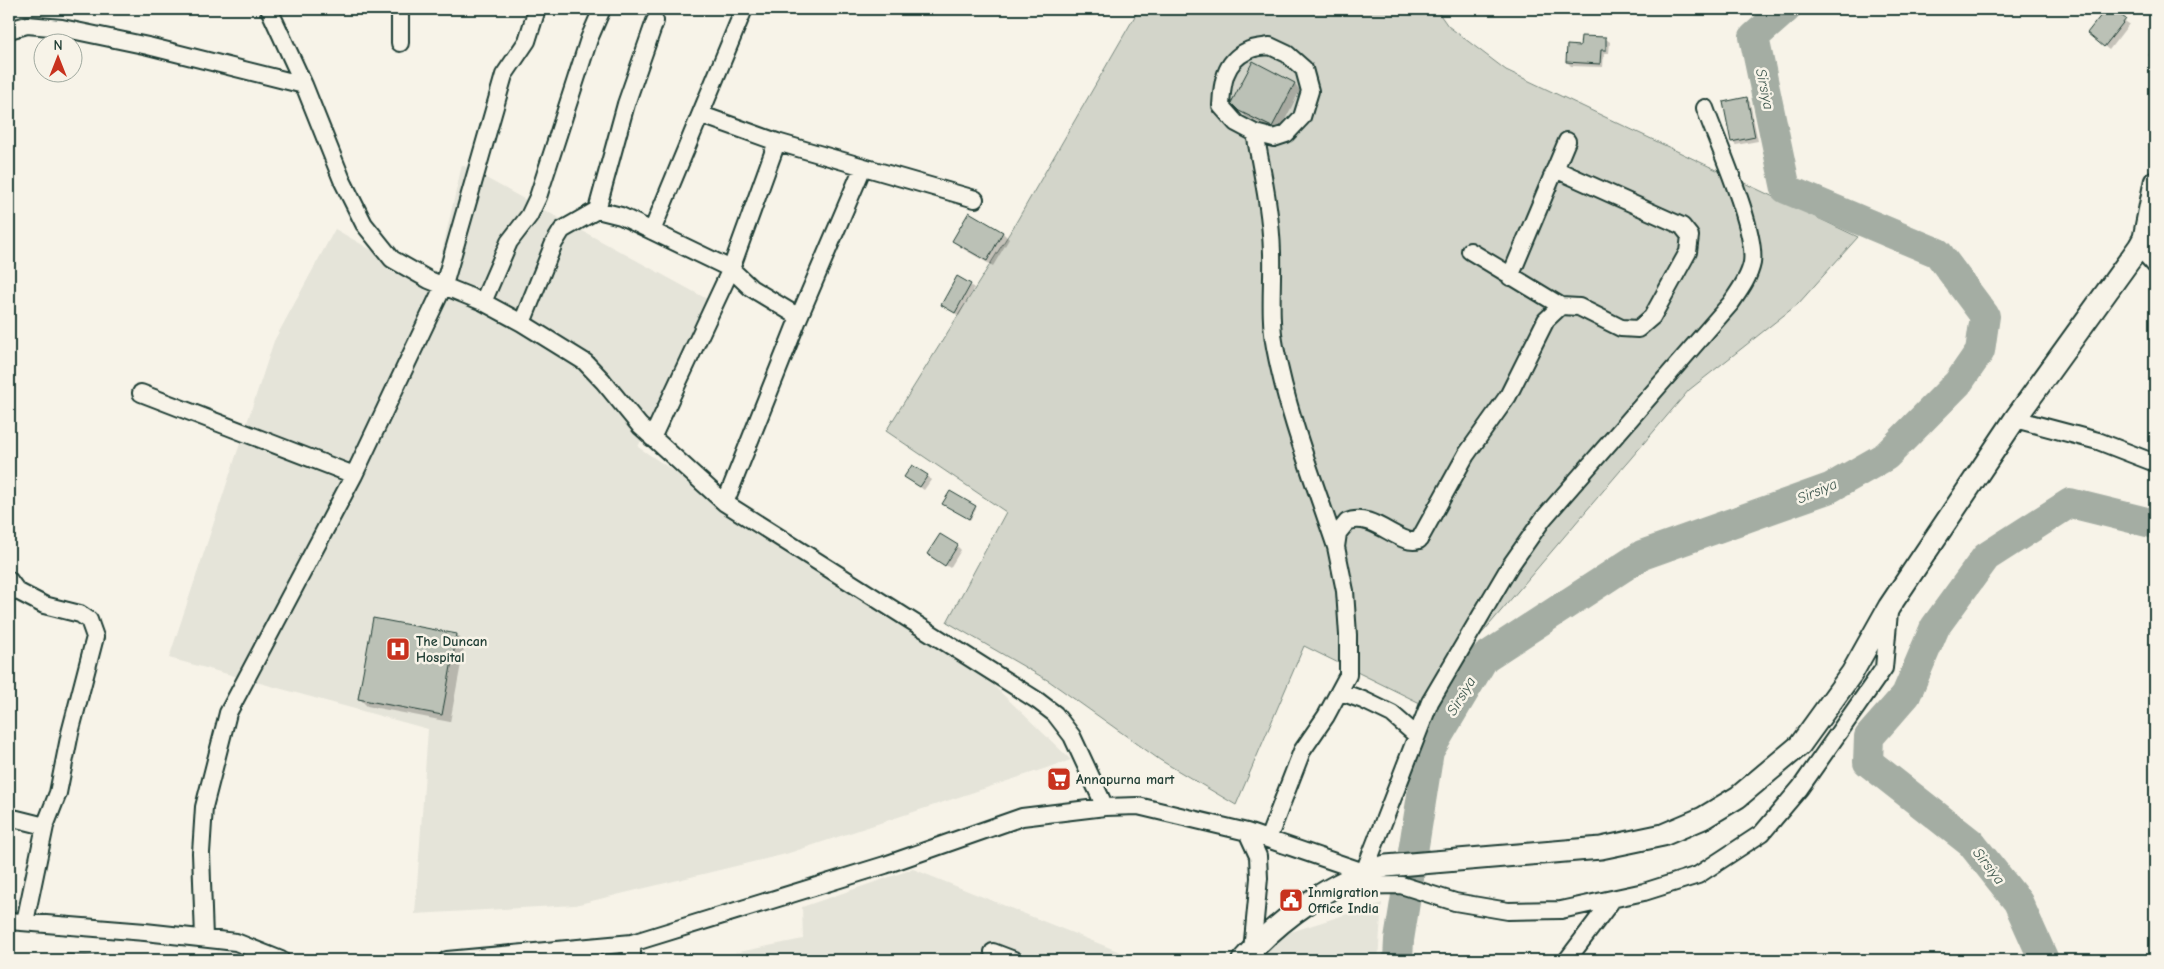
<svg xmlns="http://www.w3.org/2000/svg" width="2164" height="969" font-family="'Comic Neue',sans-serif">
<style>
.built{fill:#e5e4d9}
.green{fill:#d3d5ca;stroke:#79897f}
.water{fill:#a4ada3;stroke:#6f8077}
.shadow{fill:#0003}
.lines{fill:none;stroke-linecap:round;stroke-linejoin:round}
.river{stroke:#a4ada3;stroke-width:30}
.building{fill:#bbc1b6;stroke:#1f3d34}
.minor-casing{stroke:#1f3d34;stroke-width:20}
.major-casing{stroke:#1f3d34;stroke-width:25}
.minor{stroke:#f7f3e8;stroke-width:16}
.major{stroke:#f7f3e8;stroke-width:21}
.labels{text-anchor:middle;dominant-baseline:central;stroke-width:5;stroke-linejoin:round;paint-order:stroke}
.poi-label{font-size:14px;font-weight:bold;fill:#1f3d34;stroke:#f7f3e8;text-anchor:start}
.water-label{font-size:15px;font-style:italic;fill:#405950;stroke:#f7f3e8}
</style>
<rect width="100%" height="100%" fill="#f7f3e8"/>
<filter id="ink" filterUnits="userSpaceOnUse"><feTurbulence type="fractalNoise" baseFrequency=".02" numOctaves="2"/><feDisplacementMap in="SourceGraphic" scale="10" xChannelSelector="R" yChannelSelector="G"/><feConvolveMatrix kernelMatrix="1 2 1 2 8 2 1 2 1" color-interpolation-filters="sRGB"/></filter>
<g filter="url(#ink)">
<path class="built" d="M462,165L707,299L638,447L993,685L1071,760L786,854L575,905L415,914L428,729L169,658L274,341L335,229L434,286Z
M913,869L1140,960H700L803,939L802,907Z
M1382,903L1378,960H1232L1240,948Z"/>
<path class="green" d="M1139,9H1436L1448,26L1506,70L1858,237L1798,304L1689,390L1478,638L1420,703L1304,646L1236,805L1160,760L1049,681L947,622L1006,512L886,431L1014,226Z"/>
<path class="water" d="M66,954L144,960H64Z"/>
<path class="shadow" d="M2107,9L2129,24L2109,50L2088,33Z
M1606,39L1610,42L1609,53H1604L1603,67L1571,66L1567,62Z
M2155,46V62L2148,55Z
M1294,84L1300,90L1279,132L1247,117L1240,111Z
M1747,99L1750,102L1758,141L1736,145L1732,142Z
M969,214L1003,233L1009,239L993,266L960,247L954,241Z
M970,285L974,288L959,316L942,305Z
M927,476L931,480L924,490L906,477Z
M945,505L975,507L976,509L970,520Z
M957,546L961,550L950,568L929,554Z
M457,635L465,643L450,722L367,706L359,698Z"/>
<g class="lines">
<path class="river" d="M1398,960L1399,940L1429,751L1484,658L1642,555L1830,488L1886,456L1958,383L1980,351L1985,316L1938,253L1786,189L1754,37L1786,9
M2044,960L2018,902L1971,843L1868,762L1869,737L1906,695L1935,627L1986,557L2070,503L2155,524"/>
</g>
<path class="building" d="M2106,9H2112L2126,19L2104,47L2087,33Z
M1581,36L1606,37V50H1601L1600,64L1566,62L1567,45L1580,46Z
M1253,61L1295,83L1272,127L1239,111L1231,103Z
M1747,97L1755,137L1731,142L1723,102Z
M969,212L1003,232L987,261L952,241Z
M957,276L971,284L955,313L941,305Z
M912,465L928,475L920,487L904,477Z
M950,491L976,506L969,519L942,504Z
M940,534L958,545L945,566L927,554Z
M373,618L457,634L442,715L358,699Z"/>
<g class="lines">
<g class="minor-casing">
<path id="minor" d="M269,9L304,85L342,180L364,224L392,259L429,280L483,302L522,323L585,362L603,381L640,426L725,503L1038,701L1055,714L1072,736L1105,807
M655,21L626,104L597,210L621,216L731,269L751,288L799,317
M9,30L27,25L62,28L148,46L304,85
M400,43V9
M1270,46L1287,54L1304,69L1310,91L1302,117L1286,134L1274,138L1255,133L1236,123L1221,106C1222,84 1224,62 1247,51C1253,47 1263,47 1270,46Z
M702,115L777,142
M1255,133C1262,172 1271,212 1272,253C1273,284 1269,316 1275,347C1288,416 1314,481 1336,547
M652,231L744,9
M2139,247L2155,265
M1470,251L1561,306
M1510,277L1567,141
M483,302L509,242L529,216L538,197L589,39L602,9
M522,323L554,243L562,230L597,210
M141,393L354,475
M2015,419L2098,441L2155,463
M652,438L731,269L777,142L975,199
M725,503L799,317L863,167
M9,580L17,591L44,605L80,614L89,620L95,637L70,733L58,793L45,826L25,922
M1341,692L1363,700L1392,714L1416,735
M9,817L45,826
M1247,832L1364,872L1430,702L1510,566L1543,519L1731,303C1739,291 1749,278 1752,263C1757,230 1717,142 1705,108
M1268,839L1302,751L1326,716L1348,675V635L1345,591L1336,547L1338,533L1347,522C1372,510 1401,548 1419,540L1466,455L1508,396L1546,320L1561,306L1579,307L1621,328L1638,329L1652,317L1688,252L1690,236L1682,226L1555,169
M1341,886L1401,885L1455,902L1508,911L1561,910L1644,892L1698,875L1762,833L1800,788L1884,668L1889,612
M9,921L145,932L236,942L281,960
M204,938L201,853L204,807L228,713L354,475L444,285L504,75L527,41L537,9
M993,952L1014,960
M447,960L632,943L885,865L1022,817L1105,807L1138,806L1247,832L1258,856L1259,878L1252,951
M632,960V943
M1567,960L1613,899"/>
</g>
<g class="major-casing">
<path id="major" d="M1243,960C1279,919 1333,880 1386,866L1601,848L1663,835L1703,818L1738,797L1800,745L1852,673L1889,607L2015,419L2139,247L2144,238L2155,182"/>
</g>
<use href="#minor" class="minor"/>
<use href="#major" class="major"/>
</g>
</g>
<defs>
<g id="hospital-square" transform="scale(1.25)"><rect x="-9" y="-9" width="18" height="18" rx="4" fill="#c8321e" stroke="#f7f3e8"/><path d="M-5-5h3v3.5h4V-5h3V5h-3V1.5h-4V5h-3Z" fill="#fff"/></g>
<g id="supermarket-square" transform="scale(1.25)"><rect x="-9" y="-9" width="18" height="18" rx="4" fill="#c8321e" stroke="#f7f3e8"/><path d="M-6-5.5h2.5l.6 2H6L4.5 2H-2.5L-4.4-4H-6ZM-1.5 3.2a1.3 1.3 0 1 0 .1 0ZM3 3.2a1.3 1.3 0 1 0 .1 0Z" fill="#fff"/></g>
<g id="civic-square" transform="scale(1.25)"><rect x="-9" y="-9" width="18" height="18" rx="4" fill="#c8321e" stroke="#f7f3e8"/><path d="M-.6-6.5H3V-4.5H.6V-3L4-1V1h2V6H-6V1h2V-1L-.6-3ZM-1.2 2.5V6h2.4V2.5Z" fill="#fff"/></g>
</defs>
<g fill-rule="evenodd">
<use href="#hospital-square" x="398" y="649"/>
<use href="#supermarket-square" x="1059" y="779"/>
<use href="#civic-square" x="1291" y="900"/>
</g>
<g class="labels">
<g class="poi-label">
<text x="416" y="641">The Duncan<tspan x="416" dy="16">Hospital</tspan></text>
<text x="1076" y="779">Annapurna mart</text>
<text x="1308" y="892">Inmigration<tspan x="1308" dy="16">Office India</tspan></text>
</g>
<g class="water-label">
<text transform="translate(1765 89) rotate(78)">Sirsiya</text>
<text transform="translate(1817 491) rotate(-23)">Sirsiya</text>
<text transform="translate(1461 696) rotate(-59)">Sirsiya</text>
<text transform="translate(1989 866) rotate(52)">Sirsiya</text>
</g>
</g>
<rect width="2164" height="969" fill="none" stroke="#f7f3e8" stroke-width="30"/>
<rect x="15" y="15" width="2134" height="939" fill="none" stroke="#1f3d34" stroke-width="2" filter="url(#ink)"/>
<g transform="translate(58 58)"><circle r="24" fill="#f7f3e8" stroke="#a1aaa0"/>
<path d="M0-4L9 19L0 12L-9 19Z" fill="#c8321e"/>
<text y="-8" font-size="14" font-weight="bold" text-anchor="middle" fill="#1f3d34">N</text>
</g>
</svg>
